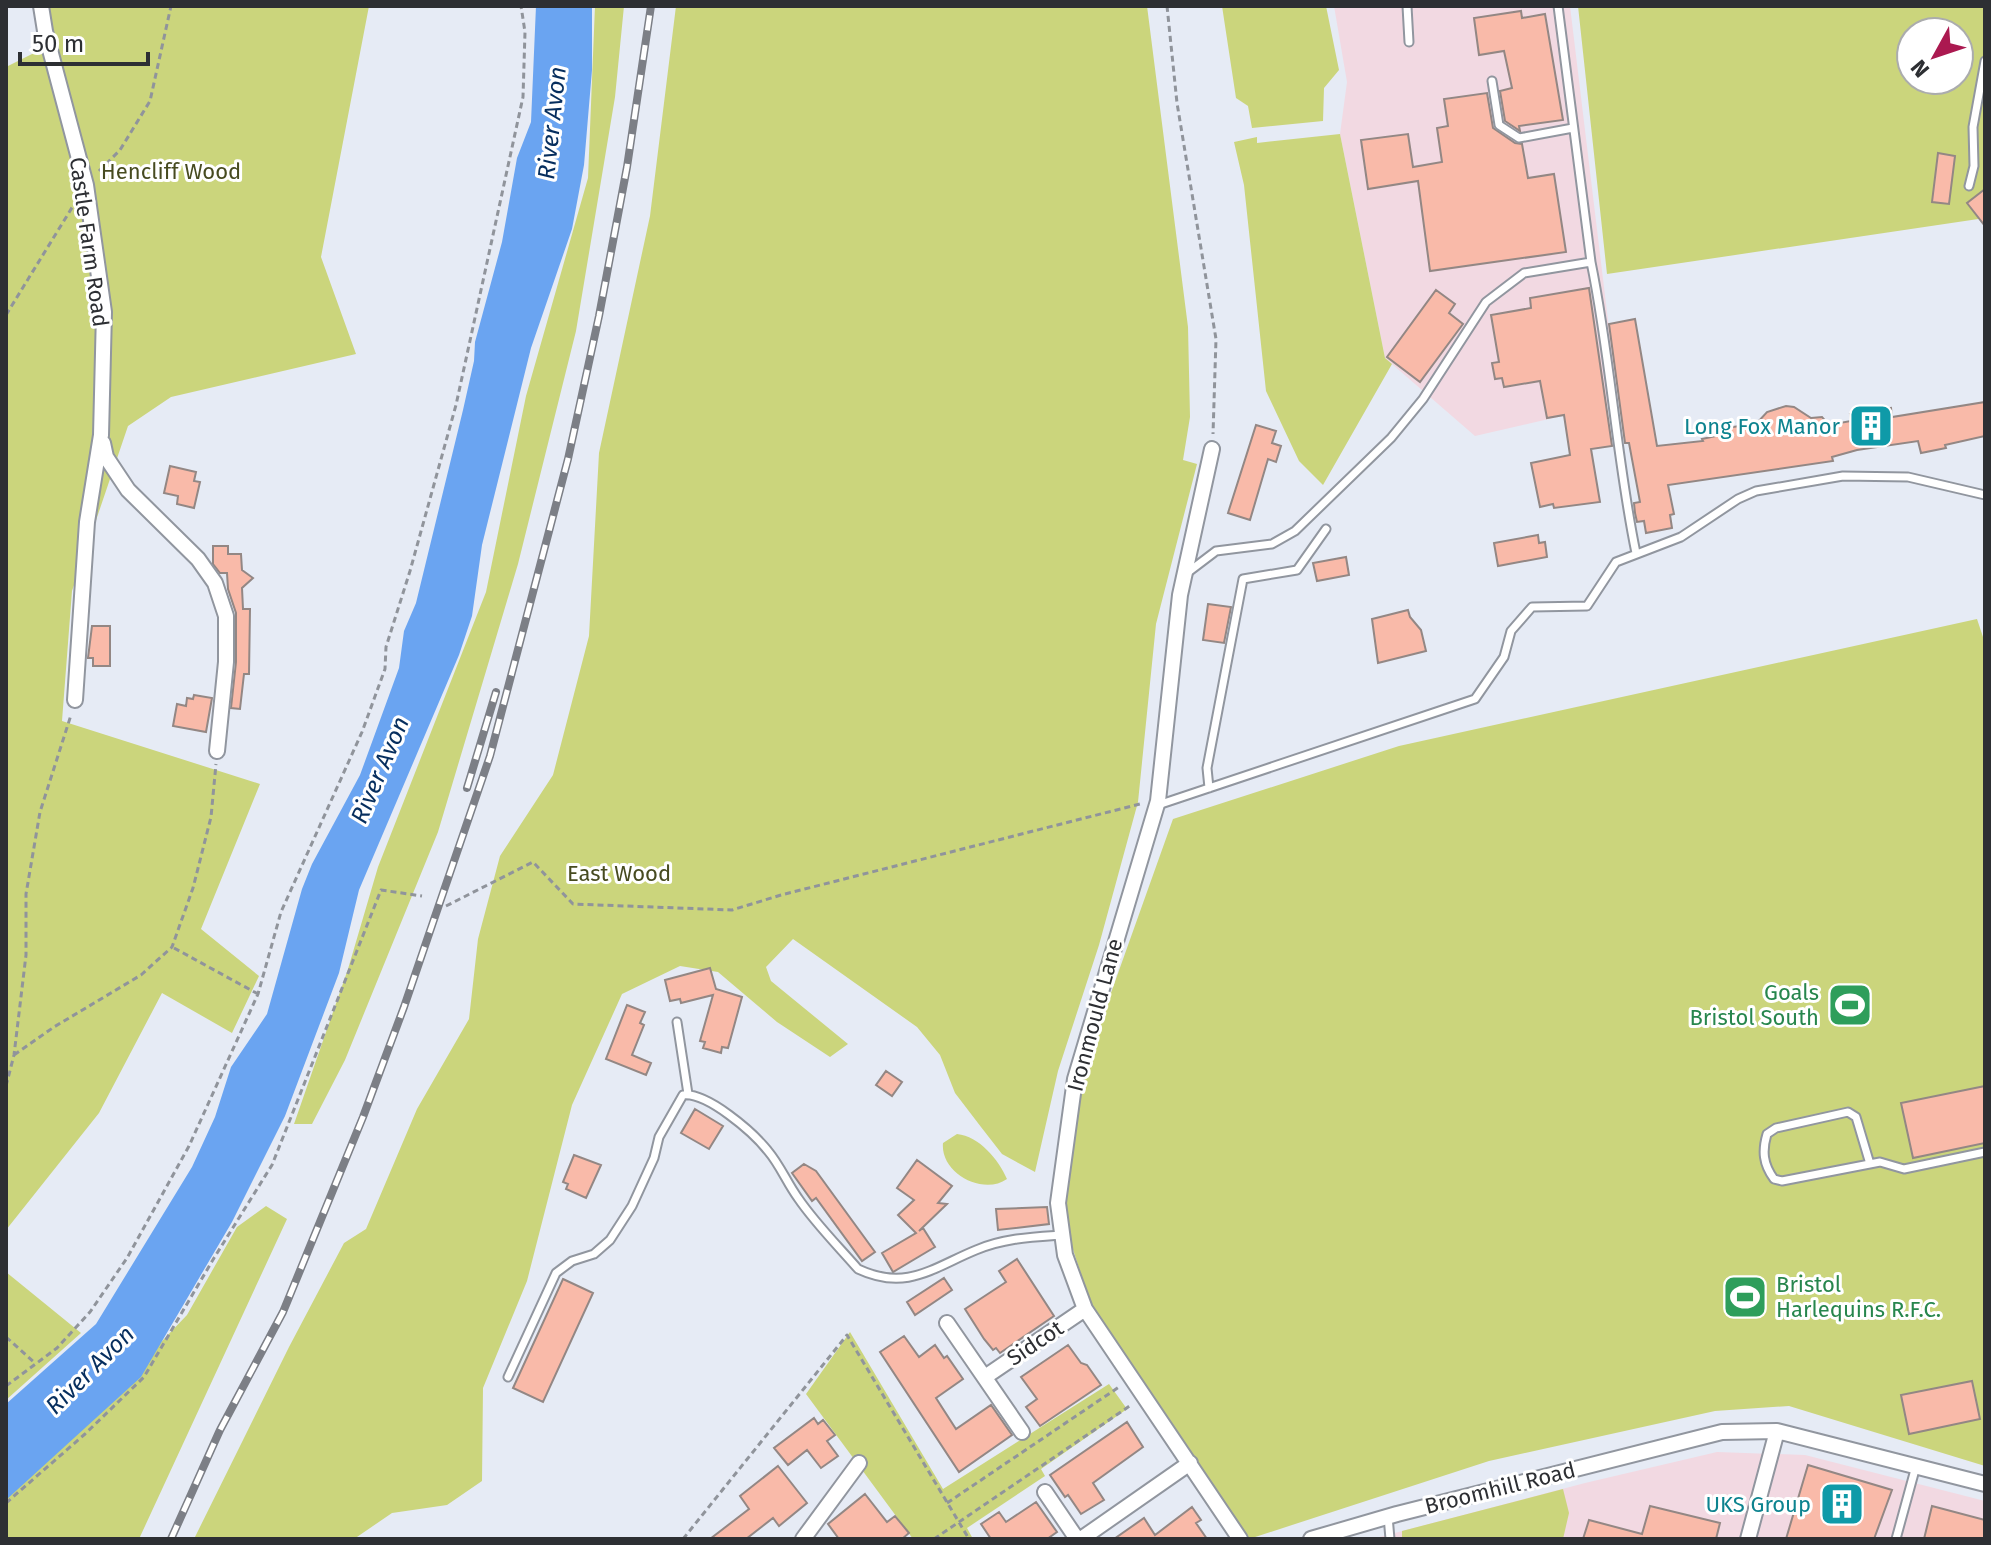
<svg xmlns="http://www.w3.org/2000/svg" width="1991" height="1545" font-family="'Fira Sans',sans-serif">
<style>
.industrial{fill:#f2d9e2}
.green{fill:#cbd57c;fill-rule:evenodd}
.water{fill:#6aa4f1}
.building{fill:#f9baa9;stroke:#938784;stroke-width:2}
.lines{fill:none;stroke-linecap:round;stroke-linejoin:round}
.service-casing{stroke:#91969f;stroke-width:11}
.minor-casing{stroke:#91969f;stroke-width:18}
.path{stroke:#90949b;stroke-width:3;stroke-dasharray:6 4;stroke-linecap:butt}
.service{stroke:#fff;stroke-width:7}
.minor{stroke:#fff;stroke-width:14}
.rail-casing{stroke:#7c7f86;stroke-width:8}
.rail{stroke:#fff;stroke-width:5;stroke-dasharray:15;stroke-linecap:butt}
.labels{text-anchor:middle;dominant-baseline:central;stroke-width:6;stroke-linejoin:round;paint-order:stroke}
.park-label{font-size:22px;fill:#474b20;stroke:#fff}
.street-label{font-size:22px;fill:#2d2f33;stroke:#fff}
.culture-label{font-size:22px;fill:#0d838f;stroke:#fff;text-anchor:end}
.leisure-label{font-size:22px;fill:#27864d;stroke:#fff;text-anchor:end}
.water-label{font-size:24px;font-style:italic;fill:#062e5e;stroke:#fff}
</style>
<rect width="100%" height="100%" fill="#e6ebf5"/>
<path class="industrial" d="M1334,6H1570L1618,403L1475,436L1385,358L1340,134L1347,82Z
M1717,1452L1805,1455L1985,1501V1539H1372L1585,1483Z"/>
<path class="green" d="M46,6H369L321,257L356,354L171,397L128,426L72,591L62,721L260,784L201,929L259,976L232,1033L162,993L99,1113L6,1230V67L52,44Z
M595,6H624L615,97L576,331L518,564L438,832L345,1060L312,1124H294L348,969L378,867L486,592L526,396L588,178Z
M676,6H1147L1188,327L1190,417L1183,460L1197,464L1156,624L1138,802L1099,945L1058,1071L1035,1172L1002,1154L981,1127L955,1093L940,1055L917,1027L793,939L766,967L771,981L848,1044L830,1057L777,1022L718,972L680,966L622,994L572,1105L527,1281L483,1388L482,1481L447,1505L392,1513L354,1539H194L289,1347L344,1243L366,1229L417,1109L469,1019L478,939L500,856L553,775L589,636L599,453L650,216Z
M1222,6H1326L1339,70L1324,88L1323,121L1252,128L1248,106L1236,98Z
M1578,6H1985V218L1607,274ZM1911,32H1959V80H1911Z
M1340,134L1385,358L1392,364L1323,485L1299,461L1266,391L1244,185L1234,142L1257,137V143Z
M1977,619L1985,643V1466L1789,1406L1715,1411L1489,1461L1249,1539L1091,1305L1068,1234L1065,1201L1081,1077L1173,819L1399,746Z
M957,1134C979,1136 999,1160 1007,1179C983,1196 940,1173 943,1143Z
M266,1206L287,1219L139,1539H6V1489L77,1430L187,1315L237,1227Z
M6,1272L81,1333L6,1400Z
M850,1332L943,1489L1109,1384L1127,1409L1041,1469L1045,1476L967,1528L973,1539H913L806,1394Z
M1563,1489L1569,1513L1563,1539H1402V1531Z"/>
<path class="water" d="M536,6H592V70L584,165L572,229L531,348L482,545L472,616L459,655L359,890L339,973L285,1116L232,1222L141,1377L6,1500V1404L96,1324L192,1167L215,1117L231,1067L267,1014L302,889L312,864L360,775L399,668L404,631L416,603L463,410L474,361L475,342L502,242L517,158L531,122Z"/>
<path class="building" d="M1521,11L1522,18L1545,14L1563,120L1519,126L1520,131L1505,121L1500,91L1512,88L1504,51L1479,55L1474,18Z
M1487,93L1493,128L1515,143L1522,144L1528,178L1554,174L1566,252L1430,271L1418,181L1368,189L1361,140L1408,134L1413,167L1442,162L1437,128L1448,126L1444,99Z
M1938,153L1955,156L1949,204L1932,202Z
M1985,189V226L1967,203Z
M1589,288L1612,446L1591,449L1600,502L1554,508L1553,504L1540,507L1531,463L1570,455L1564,415L1547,418L1540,381L1504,387L1502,378L1495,379L1492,363L1499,362L1491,315L1531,308L1530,298Z
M1436,290L1455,304L1449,313L1463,324L1420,382L1387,357Z
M1635,319L1657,446L1703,441L1702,439L1716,436L1715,430L1757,423L1767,412L1786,406L1794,407L1811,418L1822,417L1829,425L1851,421L1850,414L1865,412L1891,408L1892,417L1985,402V436L1945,445L1946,448L1921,453L1918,441L1857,450L1832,457L1833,461L1668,485L1674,514L1670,515L1672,528L1646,533L1644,521L1637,522L1635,513L1634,503L1640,502L1629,443H1625L1609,324Z
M1256,425L1276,431L1272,443L1281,446L1276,462L1268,459L1250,520L1228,513Z
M170,466L196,472L194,481L200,482L194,508L177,504L178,496L164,493Z
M1538,535L1539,543L1545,542L1547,557L1498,566L1494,543Z
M213,546H228V554H241L242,570L253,578L242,588L243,609H250L249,674H244L240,709L231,708L236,662V613L228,589L227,573H220L213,564Z
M1346,557L1349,575L1317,581L1313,563Z
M1208,604L1231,607L1224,643L1203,640Z
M1408,610L1410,617L1421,630L1426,651L1378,663L1372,619Z
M92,626H110V666H93V658H88Z
M194,695L212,698L206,732L173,726L177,704L186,706L187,698L193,699Z
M710,968L716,989L742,997L728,1048L722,1047L721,1053L703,1048L705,1042L700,1041L713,995L681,1003L680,999L670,1001L665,980Z
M627,1005L645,1012L640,1023L644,1025L632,1055L651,1063L646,1075L606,1059Z
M886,1071L902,1082L892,1096L876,1085Z
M1985,1086V1143L1913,1158L1901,1103Z
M695,1109L723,1126L709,1149L681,1133Z
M574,1155L601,1165L586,1198L566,1189L568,1184L563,1182Z
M917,1160L952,1186L938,1203L947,1204L919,1231L923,1228L935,1247L893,1272L882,1253L916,1233L898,1215L914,1200L897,1188Z
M804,1164L816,1171L875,1252L862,1261L816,1198L812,1201L792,1173Z
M1047,1207L1049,1224L998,1230L996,1209Z
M1017,1259L1054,1316L1000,1353L996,1348L993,1350L984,1339L965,1309L1006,1282L999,1271Z
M944,1278L952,1290L915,1315L907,1302Z
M563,1279L593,1293L543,1402L513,1388Z
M904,1336L919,1357L935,1345L944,1358L947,1356L963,1379L936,1398L956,1429L991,1405L1012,1435L959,1472L880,1352Z
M1068,1345L1081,1363L1087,1365L1101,1385L1040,1426L1026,1407L1037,1399L1021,1377Z
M1972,1381L1980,1419L1909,1434L1901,1395Z
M814,1418L818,1424L823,1420L835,1435L827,1441L838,1456L821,1468L807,1450L788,1465L774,1448Z
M1127,1422L1143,1447L1093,1483L1104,1500L1081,1514L1068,1495L1065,1497L1050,1475Z
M1808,1465L1892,1490L1874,1539H1786Z
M778,1466L807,1503L779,1526L773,1518L746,1539H710L749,1509L740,1496Z
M865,1494L887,1522L895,1516L909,1533L902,1539H839L828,1524Z
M1036,1502L1057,1532L1047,1539H991L981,1524L999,1512L1006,1522Z
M1650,1506L1720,1523L1716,1539H1583L1589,1520L1642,1534Z
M1932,1506L1985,1520V1539H1924Z
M1192,1507L1201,1520L1196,1523L1207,1539H1114L1144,1518L1155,1535Z"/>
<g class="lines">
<g class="service-casing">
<path id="service" d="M1407,6L1409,42
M1492,81L1499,125L1519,138L1573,128
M1969,186L1974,166L1973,127L1985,61
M1591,262C1611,359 1616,457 1636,553
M1187,573L1216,551L1272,544L1295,531L1391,438L1423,399L1486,302L1524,273L1591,262L1558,6
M1209,788L1207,768L1243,579L1297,570L1326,529
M1158,805L1475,699L1504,657L1511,631L1532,607L1587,606L1616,562L1681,537L1738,499L1756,491L1843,476L1908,477L1985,495
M677,1022L688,1094
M1870,1164L1856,1117L1848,1112L1776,1128L1767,1134C1762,1151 1763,1164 1774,1179L1782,1181L1880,1162L1904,1169L1985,1152
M508,1377L556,1273L572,1261L594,1254L610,1240L632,1206L654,1158L659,1137L683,1095C707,1092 753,1132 768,1151C780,1165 787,1183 798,1198C815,1223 838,1246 858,1269C907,1292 934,1267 976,1250C1004,1238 1033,1237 1062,1235
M1388,1516L1390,1539
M1896,1539L1916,1466"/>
</g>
<g class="minor-casing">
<path id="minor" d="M41,6L45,31L86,185L104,312L101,435L87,522L75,700
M103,443L106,457L128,490L198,559L215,583L226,616V662L217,751
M1212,449L1180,595L1158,801L1075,1079L1058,1203L1065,1255L1085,1309L1240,1539
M947,1323L1022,1432
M985,1377L1085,1309
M1045,1492L1077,1539
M803,1539L859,1463
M1081,1539L1190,1463
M1311,1539L1397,1514L1722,1432L1777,1431L1985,1484
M1748,1539L1777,1431"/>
</g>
<path class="path" d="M1167,6L1177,103L1216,339L1213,434
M99,171L120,150L150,101L171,6
M6,315L73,206
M446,906L533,862L573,904L732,910L781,895L1140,804
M174,948L258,994
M14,1055L54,1027L141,975L172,947L193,888L211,817L216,764
M6,1086L14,1055L26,955V894L40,812L71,715
M6,1337L35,1363
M6,1386L57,1348L90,1312L127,1258L189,1146L258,994L281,912L362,732L385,669L386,647L410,571L456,405L523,97L525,32L521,6
M6,1503L85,1434L144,1377L214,1258L272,1165L381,890L422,896
M947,1503L1119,1387
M683,1539L847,1335L969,1539
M934,1539L1131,1405"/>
<use href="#service" class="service"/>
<use href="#minor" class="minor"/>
<g class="rail-casing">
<path id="rail" d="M467,788L496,692
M171,1539L220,1430L283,1312L363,1117L404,1007L490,756L568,459L599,316L627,167L651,6"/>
</g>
<use href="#rail" class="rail"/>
</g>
<defs>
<g id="building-square" transform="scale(2.3)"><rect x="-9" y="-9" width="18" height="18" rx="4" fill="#0f9aa8" stroke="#fff"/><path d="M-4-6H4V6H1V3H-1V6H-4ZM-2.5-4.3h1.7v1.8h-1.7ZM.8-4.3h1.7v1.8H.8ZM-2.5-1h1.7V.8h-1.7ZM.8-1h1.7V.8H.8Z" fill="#fff"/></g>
<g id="stadium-square" transform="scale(2.3)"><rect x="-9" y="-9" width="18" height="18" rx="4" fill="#2e9e5b" stroke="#fff"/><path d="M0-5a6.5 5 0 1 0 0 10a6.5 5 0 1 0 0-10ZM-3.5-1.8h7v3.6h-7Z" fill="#fff"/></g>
</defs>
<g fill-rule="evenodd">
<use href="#building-square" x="1871" y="426"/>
<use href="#stadium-square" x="1850" y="1005"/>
<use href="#stadium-square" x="1745" y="1297"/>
<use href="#building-square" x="1842" y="1504"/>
</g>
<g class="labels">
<g class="park-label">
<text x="171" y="171">Hencliff Wood</text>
<text x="619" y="873">East Wood</text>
</g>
<g class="street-label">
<text transform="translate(89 242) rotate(82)">Castle Farm Road</text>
<text transform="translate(1095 1015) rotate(-75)">Ironmould Lane</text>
<text transform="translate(1035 1343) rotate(-34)">Sidcot</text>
<text transform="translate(1500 1488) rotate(-14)">Broomhill Road</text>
</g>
<g class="culture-label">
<text x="1840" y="426">Long Fox Manor</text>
<text x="1811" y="1504">UKS Group</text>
</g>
<g class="leisure-label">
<text x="1819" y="992">Goals<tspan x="1819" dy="25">Bristol South</tspan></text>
<text x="1776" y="1284" text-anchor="start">Bristol<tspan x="1776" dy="25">Harlequins R.F.C.</tspan></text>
</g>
<g class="water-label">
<text transform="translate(552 123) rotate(-84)">River Avon</text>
<text transform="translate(380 770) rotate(-67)">River Avon</text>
<text transform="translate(90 1370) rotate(-45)">River Avon</text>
</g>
</g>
<rect width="1991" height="1545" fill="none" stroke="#2d2f33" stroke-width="16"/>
<g transform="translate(1935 56) rotate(230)"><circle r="38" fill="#ffffff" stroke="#abacad" stroke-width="2"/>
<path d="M0-6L14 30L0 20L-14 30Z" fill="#ab1950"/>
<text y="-12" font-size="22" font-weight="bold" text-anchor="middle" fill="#2d2f33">N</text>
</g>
<path d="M20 52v12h128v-12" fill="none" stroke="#2d2f33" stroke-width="4"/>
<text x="32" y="52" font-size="24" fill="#2d2f33" stroke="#ffffff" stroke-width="6" paint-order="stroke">50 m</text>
</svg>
